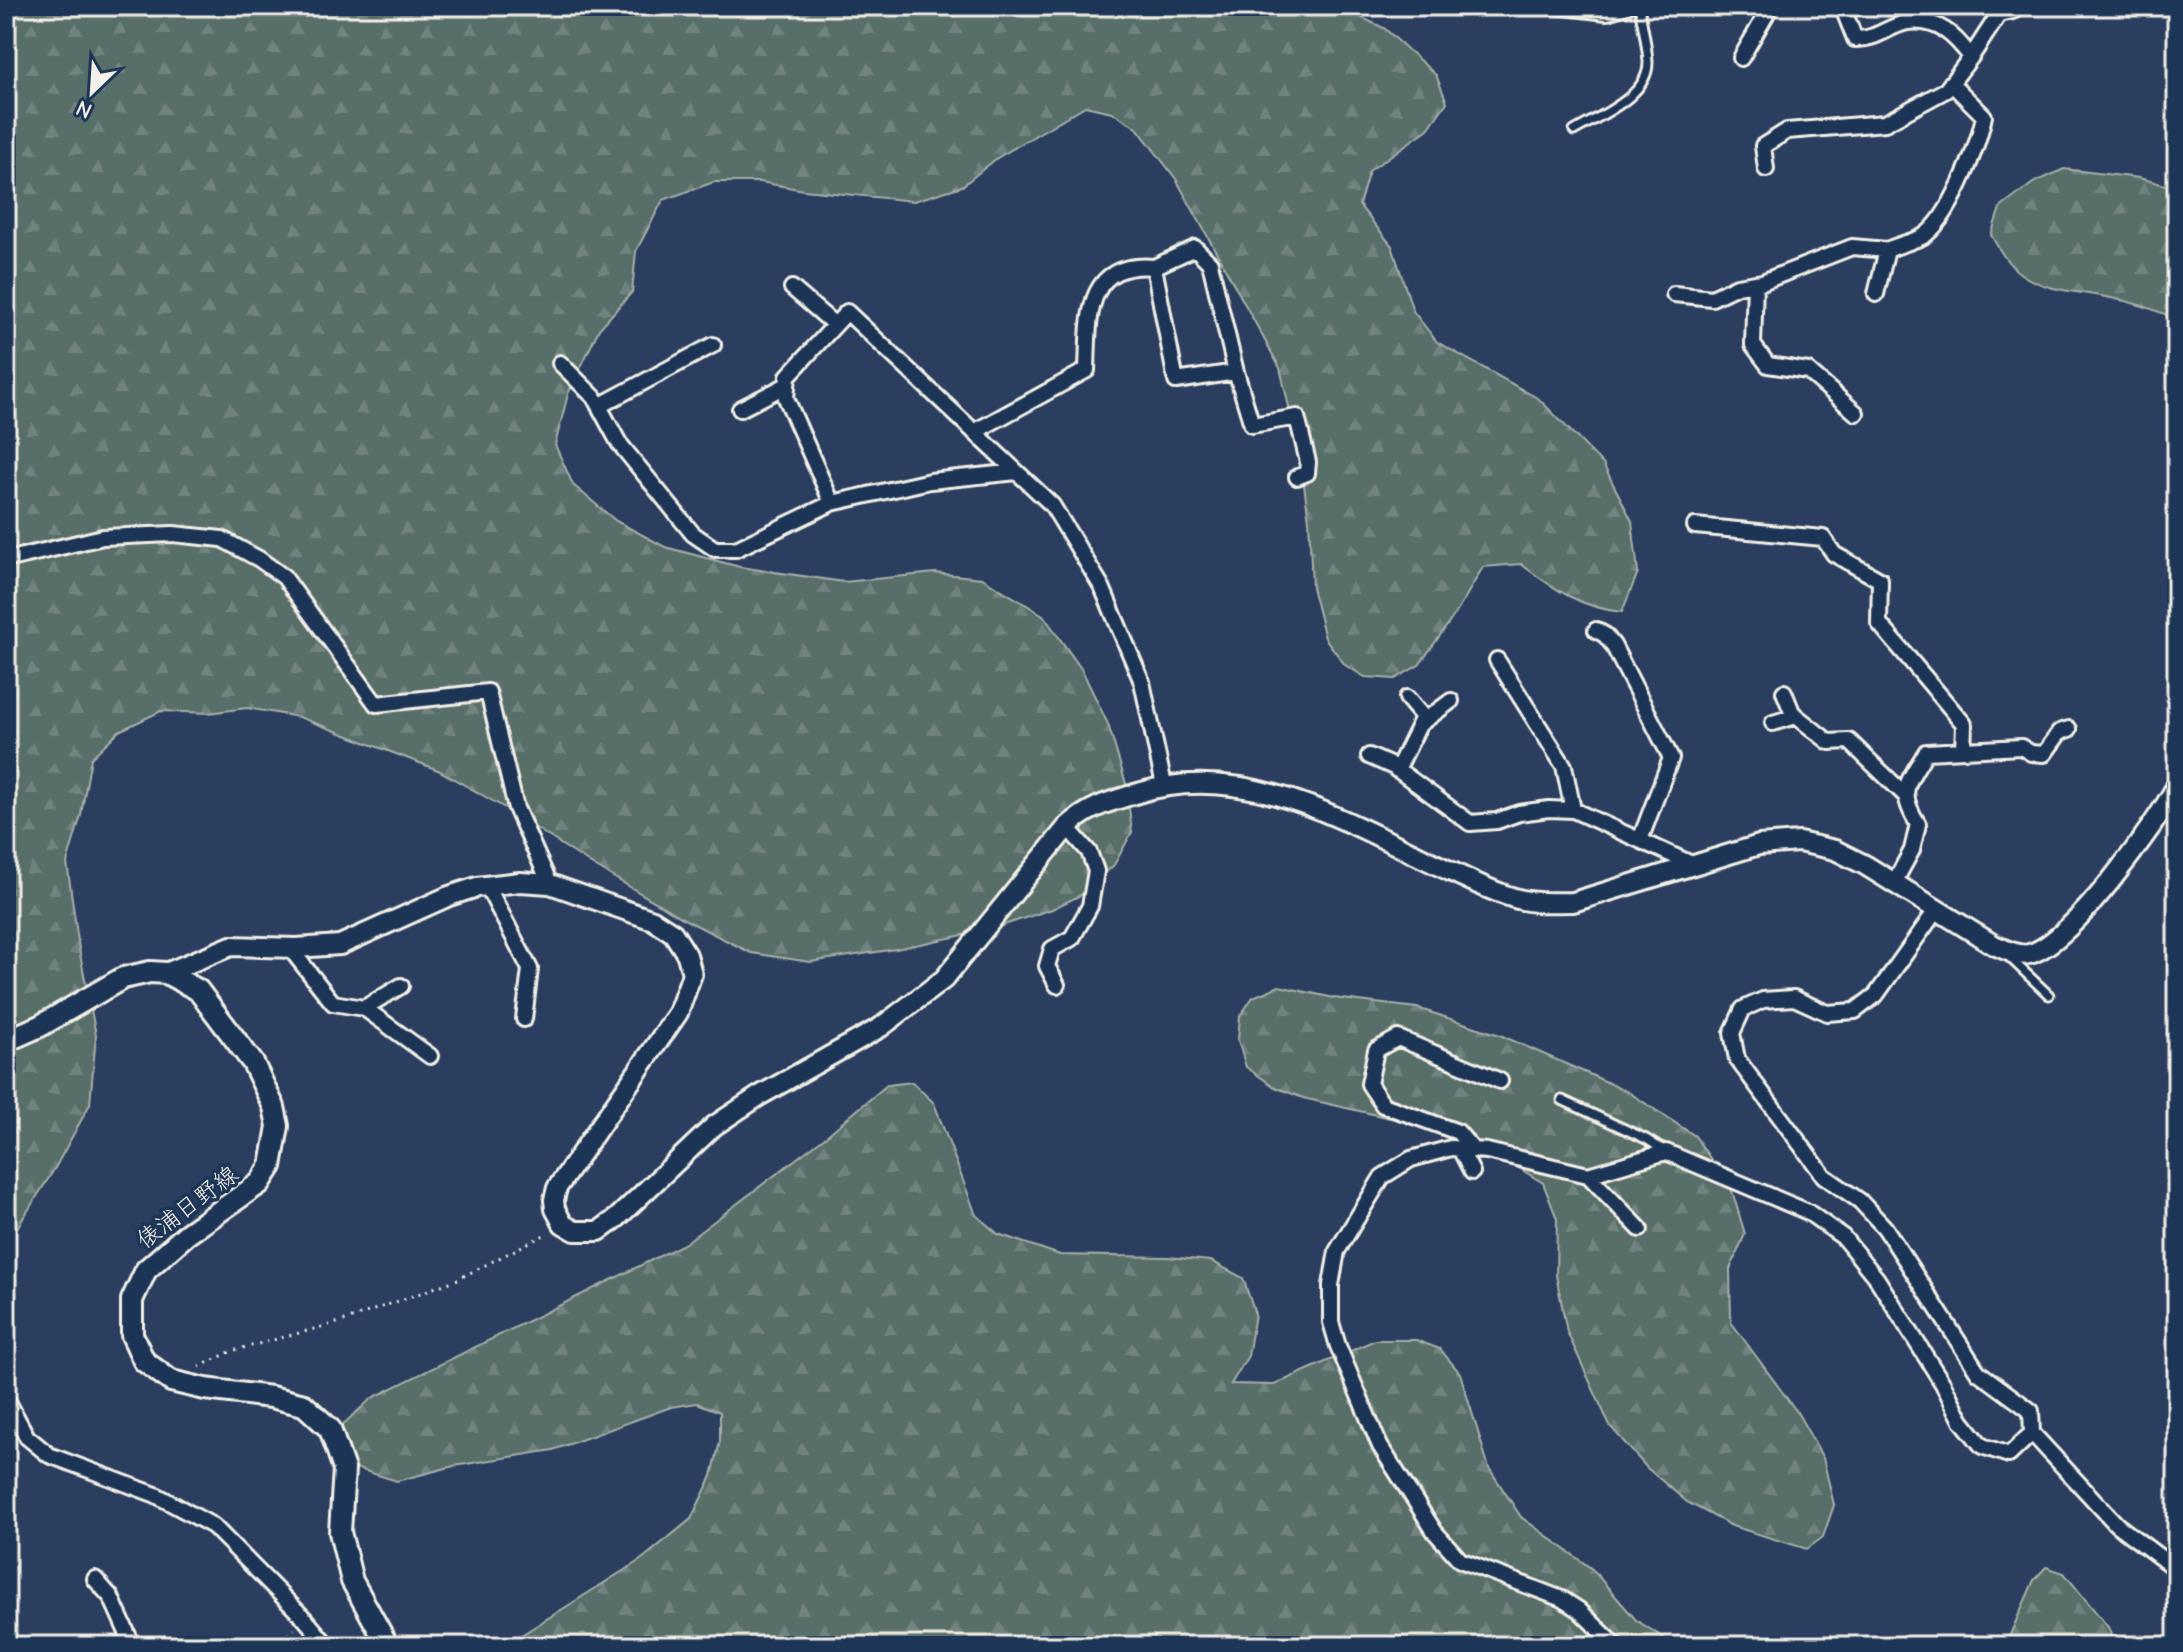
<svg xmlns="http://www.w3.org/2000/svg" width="2183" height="1652" font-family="'Comic Neue','Klee One',sans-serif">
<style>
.forest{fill:url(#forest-firs);stroke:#a6b0a8;stroke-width:2}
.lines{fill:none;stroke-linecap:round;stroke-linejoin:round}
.service-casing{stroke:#f4f1e8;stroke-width:13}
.minor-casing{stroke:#f4f1e8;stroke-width:20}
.tertiary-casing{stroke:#f4f1e8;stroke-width:24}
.secondary-casing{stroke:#f4f1e8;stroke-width:26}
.path{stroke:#f4f1e8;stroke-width:3;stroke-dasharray:2 6;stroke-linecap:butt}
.service{stroke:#1d3557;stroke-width:7}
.minor{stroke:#1d3557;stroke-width:14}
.tertiary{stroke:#1d3557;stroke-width:18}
.secondary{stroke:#1d3557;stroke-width:20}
.labels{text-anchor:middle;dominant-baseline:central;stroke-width:7;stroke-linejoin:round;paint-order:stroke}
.street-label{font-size:24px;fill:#f4f1e8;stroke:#1d3557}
</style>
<defs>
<pattern id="forest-firs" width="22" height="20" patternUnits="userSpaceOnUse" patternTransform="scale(2)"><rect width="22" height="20" fill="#596e69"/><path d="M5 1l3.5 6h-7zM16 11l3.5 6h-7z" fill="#71837e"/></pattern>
</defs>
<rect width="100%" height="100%" fill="#2b3e60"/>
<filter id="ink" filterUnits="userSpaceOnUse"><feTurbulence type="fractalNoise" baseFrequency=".0125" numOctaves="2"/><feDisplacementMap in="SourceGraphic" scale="16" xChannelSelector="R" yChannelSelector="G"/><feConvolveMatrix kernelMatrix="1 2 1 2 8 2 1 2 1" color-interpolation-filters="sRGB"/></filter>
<g filter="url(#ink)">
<path class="forest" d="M6,6H1337L1384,28L1436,75L1447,102L1428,129L1369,171L1359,205L1392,246L1413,311L1437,342L1539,399L1603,464L1632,521L1638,572L1622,612C1581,608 1552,588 1521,564L1483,567L1458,610L1419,665L1395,679L1365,677L1345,665L1325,638L1312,587L1309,520L1299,450L1280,368L1176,179L1137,128L1112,112L1085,106L997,158L962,186L914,201L804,190L760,182H714L663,200L636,251L632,292L599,329L568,394L555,445L573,485L616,521L665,547L740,567L844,582L935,573L982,578L1043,615L1082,670L1108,724L1126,784L1132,832L1114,865L1083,894L1052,909L992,929L896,949L810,962L751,953L686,920L591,864L505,808L438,770L299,717L247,708L208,713L161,711L119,731L91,758L81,815L67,863L79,949L96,1035L90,1104L55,1168L6,1245Z
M2064,169L2139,178L2177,188V320C2156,309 2129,301 2106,297C2078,291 2044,291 2021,274C2007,264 1999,249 1991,235L2000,208L2033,183Z
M1279,986L1334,998L1417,1008L1500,1035L1625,1090L1695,1136L1732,1191L1745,1234L1730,1269L1731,1322L1797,1412L1823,1458L1834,1505L1823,1537L1807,1549L1732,1526L1687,1502L1647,1468L1610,1426L1567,1332L1556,1275L1557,1219L1543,1183L1498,1155L1433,1128L1303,1098L1275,1087L1246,1067L1238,1040L1240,1016L1253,997Z
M912,1082L934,1103L976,1215L998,1234L1060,1255L1168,1257L1211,1261L1243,1278L1255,1314L1248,1356L1231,1384L1274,1385L1375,1340H1416L1440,1349L1460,1373L1489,1468L1521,1517L1592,1569L1636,1620L1676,1646H504L642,1559L691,1519L712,1476L720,1441V1412L697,1403L671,1407L553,1450L454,1466L397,1481L358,1469L346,1455L339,1428L372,1398L684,1244L825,1137L887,1085Z
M2046,1567L2064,1573L2108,1627L2116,1646H2005L2034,1580Z"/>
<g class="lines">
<g class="service-casing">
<path id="service" d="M1574,131C1599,116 1649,96 1648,62C1647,43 1642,24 1639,6
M2010,958L2049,995
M1562,1100L1646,1139L1665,1151"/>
</g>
<g class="minor-casing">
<path id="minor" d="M1556,6L1607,12L1627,6
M1842,6L1855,39C1876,40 1888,26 1908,22C1938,18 1955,36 1971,57L1999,14L2013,11
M1741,58L1766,15L1768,6
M1766,169L1763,146L1787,131L1885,123L1946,90L1971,57
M1755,283L1753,345L1768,365L1808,371L1856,413
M792,288L835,325
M1674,294L1712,298L1737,286L1762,282L1852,247L1887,250
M1876,294L1887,250C1898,245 1911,242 1922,237C1949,222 1978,146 1984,116L1951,83
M560,363L594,397L619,443L693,534L715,549H736L832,503L930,481L1017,472
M1236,372L1252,425L1297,417L1308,462L1307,473L1297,477
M599,406L713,345
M740,409L787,385
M974,432L1087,370C1089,319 1084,261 1154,267L1176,381L1236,372L1210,263L1195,248L1154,267
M832,503L786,398L788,376L847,312L1052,505L1102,587L1142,682L1164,785
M1695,526L1823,538L1834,554L1880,580L1879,623L1964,724L1963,750
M6,560L103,537L173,534L222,539L259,559L284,577L376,704L488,692L516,808L550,884
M1596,630L1605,635L1613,645L1671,758L1640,840
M1497,660L1564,766L1573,810
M1784,692L1792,712L1796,716L1829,742L1849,741L1905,795
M1773,723L1796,716
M1420,724L1451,701
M1369,756L1394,767L1470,823L1497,821L1519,813L1549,809L1573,810L1692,864
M1397,770L1423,717L1407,698
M1894,883L1912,850L1918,824C1897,790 1907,784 1926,752L2021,747L2031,753L2044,754L2060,732L2069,729
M487,886L530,969L524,1019
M1937,909L1876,995L1855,1011L1827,1013L1794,998L1763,1000L1743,1009L1732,1033L1737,1059L1824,1176L1860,1201L1885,1228L1978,1372L2031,1411L2032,1433L2117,1525L2177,1570
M289,947L333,1003L364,1008L430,1056
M1057,985L1047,966L1052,949L1072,938L1090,906L1096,871L1089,852L1067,827
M364,1008L401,986
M1460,1149L1472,1172
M1473,1150L1458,1132L1383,1105L1369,1084L1376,1050L1398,1038L1500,1081
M1588,1175L1640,1229
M6,1398L27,1437L49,1455L156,1495L213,1526L305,1619L328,1646
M95,1579L111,1597L133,1646
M1616,1646L1579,1610L1562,1599L1460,1560L1435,1532L1380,1446L1338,1346L1331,1322V1285L1337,1251L1382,1177L1411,1159L1451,1148L1487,1151L1588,1175L1666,1152L1808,1212L1843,1237L1877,1279L1943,1384L1962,1421L1982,1446L2009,1455L2032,1433"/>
</g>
<g class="tertiary-casing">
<path id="tertiary" d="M166,973L231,946L296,948L340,945L449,896L477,887L520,882L550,884L653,920L673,933L687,955L692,974L678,1013L557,1188L554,1200L555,1209L563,1224L575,1231H599L617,1218L714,1126L759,1096L881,1027L944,979L1067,827C1090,806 1109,802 1138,793C1249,759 1353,826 1450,871C1472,881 1494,893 1518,899C1535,904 1555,902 1573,902L1759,845L1799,842L1835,850L1865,865L1994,945C2004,949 2018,957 2029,954C2070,945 2157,823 2177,785"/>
</g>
<g class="secondary-casing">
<path id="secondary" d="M6,1041L40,1026L123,978L150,972L166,973L198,990L253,1063L274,1107L278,1126L271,1166L260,1183L187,1234L146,1270L132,1300V1335L144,1361L171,1381L205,1389L271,1397L304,1405L330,1429L344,1469L340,1532L352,1581L388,1646"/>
</g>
<path class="path" d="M199,1367L232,1351L344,1321L458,1279L546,1234
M276,1646L294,1629"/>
<use href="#service" class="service"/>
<use href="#minor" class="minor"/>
<use href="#tertiary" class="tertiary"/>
<use href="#secondary" class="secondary"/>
</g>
</g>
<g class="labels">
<g class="street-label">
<text transform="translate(187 1207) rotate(-37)">俵浦日野線</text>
</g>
</g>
<rect width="2183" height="1652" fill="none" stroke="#1d3557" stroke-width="32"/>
<rect x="16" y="16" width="2151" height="1620" fill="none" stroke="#f4f1e8" stroke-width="3" filter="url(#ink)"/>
<g transform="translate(92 92) rotate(205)" stroke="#1d3557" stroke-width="6" paint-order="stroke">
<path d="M0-6L14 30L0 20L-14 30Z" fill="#f4f1e8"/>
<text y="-12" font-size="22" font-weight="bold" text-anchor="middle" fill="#f4f1e8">N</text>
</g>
</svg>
